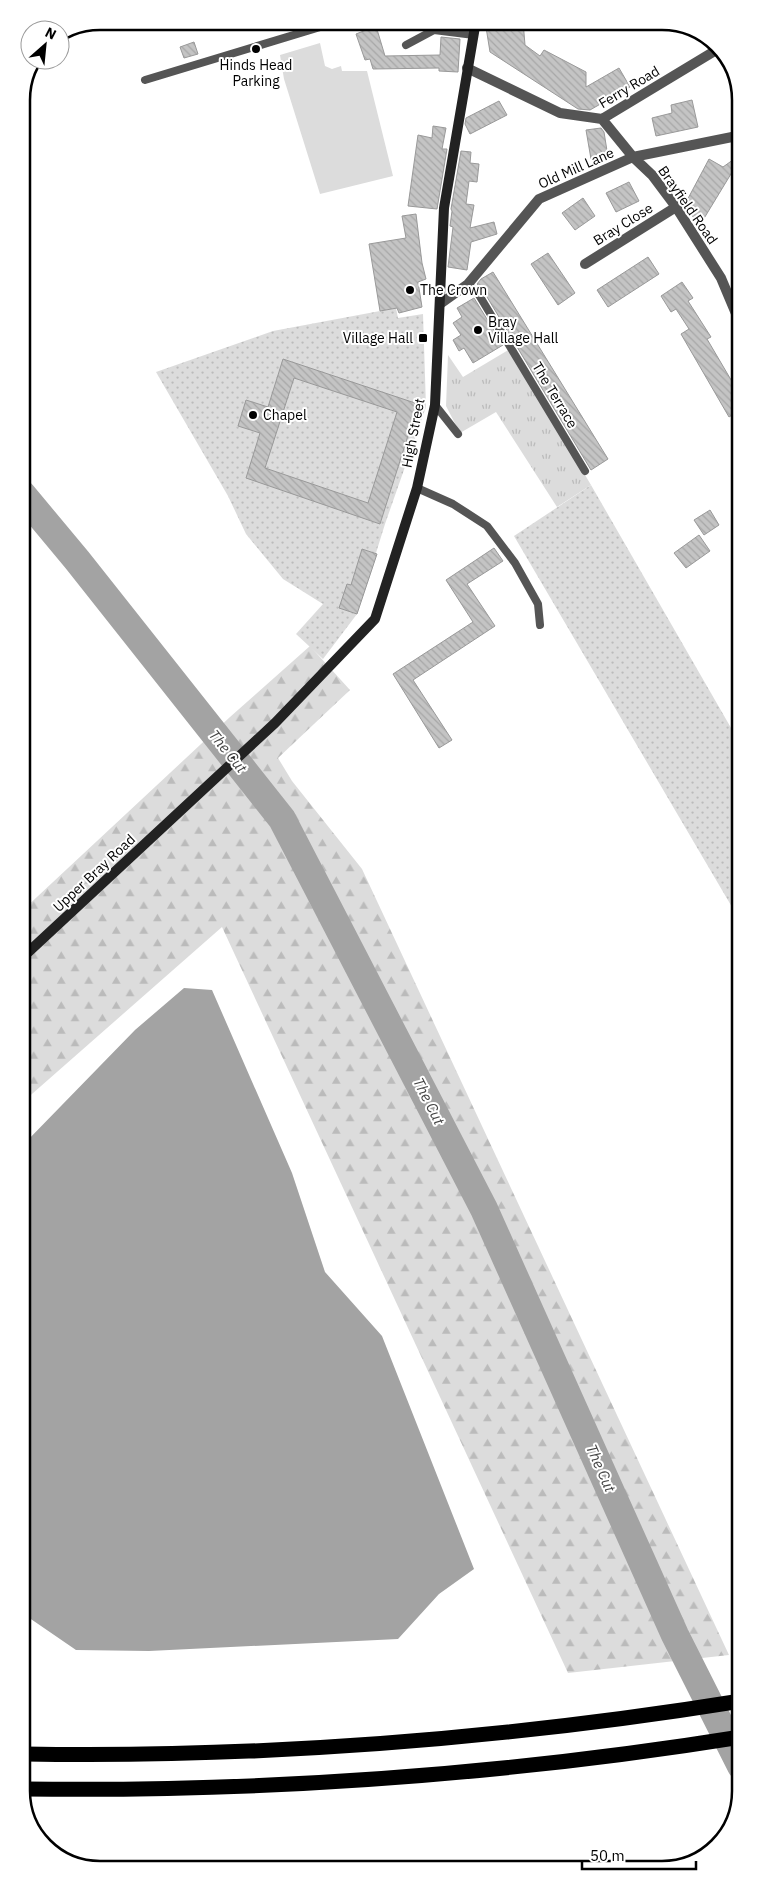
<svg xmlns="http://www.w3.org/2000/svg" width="762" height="1891" font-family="'IBM Plex Sans',sans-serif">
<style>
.grass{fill:#dcdcdc}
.forest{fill:url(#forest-firs)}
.park{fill:url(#park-tufts)}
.garden{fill:url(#garden-dots)}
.water{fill:#a3a3a3}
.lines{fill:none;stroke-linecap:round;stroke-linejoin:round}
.river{stroke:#a3a3a3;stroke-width:28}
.building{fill:url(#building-back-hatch);stroke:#999;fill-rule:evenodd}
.lane{stroke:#555;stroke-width:8}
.street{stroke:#555;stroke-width:10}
.secondary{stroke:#222;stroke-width:10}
.highway{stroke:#000;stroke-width:15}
.poi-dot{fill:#000;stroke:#fff;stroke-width:2}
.labels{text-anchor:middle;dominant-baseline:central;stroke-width:4;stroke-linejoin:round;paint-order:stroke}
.poi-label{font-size:14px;fill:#000;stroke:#fff;text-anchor:start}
.street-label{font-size:14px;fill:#000;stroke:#fff}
.water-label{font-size:15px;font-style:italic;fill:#444;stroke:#fff}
.rim{fill:none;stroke:#000;stroke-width:2.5}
</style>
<defs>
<pattern id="forest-firs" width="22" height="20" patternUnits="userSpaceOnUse" patternTransform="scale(1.25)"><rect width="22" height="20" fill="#dcdcdc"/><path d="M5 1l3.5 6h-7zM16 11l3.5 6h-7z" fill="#bbb"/></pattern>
<pattern id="park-tufts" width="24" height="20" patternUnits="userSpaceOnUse" patternTransform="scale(1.25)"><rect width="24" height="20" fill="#dcdcdc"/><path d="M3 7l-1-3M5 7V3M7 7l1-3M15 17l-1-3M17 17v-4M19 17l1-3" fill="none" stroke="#bbb"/></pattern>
<pattern id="garden-dots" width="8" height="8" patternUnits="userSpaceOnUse" patternTransform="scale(1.25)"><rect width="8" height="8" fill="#dcdcdc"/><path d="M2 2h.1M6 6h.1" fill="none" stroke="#bbb" stroke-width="1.8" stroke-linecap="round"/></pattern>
<pattern id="building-back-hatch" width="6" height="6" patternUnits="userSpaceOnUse" patternTransform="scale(1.25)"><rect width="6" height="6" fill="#c4c4c4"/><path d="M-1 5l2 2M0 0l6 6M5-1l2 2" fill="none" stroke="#a7a7a7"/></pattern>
</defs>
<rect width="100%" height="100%" fill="#fff"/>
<path class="grass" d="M320,43L325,66L332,69L341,66L342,71H367L393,176L320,194L284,79L280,55Z"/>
<path class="forest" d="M310,646L350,690L278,758L292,781L362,869L729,1655L568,1673L222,927L24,1101L23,910L230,717Z"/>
<path class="park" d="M510,349L591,485L557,507L496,412L460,433L446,406L448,355L463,377Z"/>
<path class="garden" d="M396,308L398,318L423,314L426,407L385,524L357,614L323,659L296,634L323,604L283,579L246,534L228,496L156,372L273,331Z
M591,485L738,740L739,919L514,536Z"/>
<path class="water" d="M184,988L212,990L292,1173L325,1272L382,1336L474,1569L439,1594L398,1639L149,1651L76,1650L25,1615L24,1144L135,1030Z"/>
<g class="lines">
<path class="river" d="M22,494L77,560L282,819L484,1209L675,1635L741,1766"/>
</g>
<path class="building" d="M442,21H461L460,28L442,25Z
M485,21H523L525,45L540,56L544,50L586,72V87L619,68L630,87L590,110L578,109L490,52Z
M376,26L385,56L440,55L441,37L460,39L458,72L439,71V68L373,69L370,59L365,60L356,34Z
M194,42L198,54L184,58L180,47Z
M692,100L698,127L656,136L652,118L672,113L671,105Z
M499,101L507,115L470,134L465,124L466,118Z
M433,126L446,128L442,149H447L437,209L408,206L418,135L432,138Z
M601,128L604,132L608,157L591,159L586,130Z
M461,151L471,152L470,163L479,164L477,182L469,181L466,204L474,205L470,228L494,222L497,234L471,242L467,270L448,267L453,227L450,226L452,211L451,209Z
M737,157V164L700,225L684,206L709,159L723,167Z
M629,182L639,201L616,212L606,193Z
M583,198L595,216L575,230L562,213Z
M416,214L422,263L426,279L418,282L422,307L399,313L397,308L380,311L369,244L406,238L402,216Z
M548,253L575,293L558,305L531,264Z
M648,257L659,274L608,307L597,290Z
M493,272L608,459L591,470L484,292L477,284L481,279Z
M682,282L693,298L688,301L711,337L707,339L737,390V412L729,417L681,334L689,329L676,309L671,312L661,296Z
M474,298L503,345L473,363L464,348L459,351L453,340L461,335L453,323L462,317L457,308Z
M283,359L418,404L380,524L246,478L260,433L238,426L246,400L268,407ZM294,378L397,412L368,503L265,468Z
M710,510L719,525L704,535L694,520Z
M699,535L710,551L686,568L674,553Z
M494,548L503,561L467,584L495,626L413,680L452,740L439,748L393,674L473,622L446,580Z
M362,549L377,554L357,614L339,608L347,584L351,585Z"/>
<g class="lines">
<path class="lane" d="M406,45L434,30L474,35
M145,80L340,21
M468,284L479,295L585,471
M435,405L458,434
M417,488L453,504L487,526L515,563L538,604L540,625"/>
<path class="street" d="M467,68L560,113L602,119L718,49
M602,119L633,157L652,175L676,207L721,278L737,316
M585,264L676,207
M440,304L468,284L539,199L633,157L737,136"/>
<path class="secondary" d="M23,957L275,723L375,619L417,488L435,405L444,208L476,21"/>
<path class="highway" d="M25,1754C265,1758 504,1739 741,1701
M25,1789C265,1792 504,1775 741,1737"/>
</g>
<g class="poi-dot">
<circle cx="256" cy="49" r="5"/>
<circle cx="410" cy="290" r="5"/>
<circle cx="478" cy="330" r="5"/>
<rect x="418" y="333" width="10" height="10" rx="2.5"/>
<circle cx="253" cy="415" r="5"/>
</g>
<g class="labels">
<g class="poi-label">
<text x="256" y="65" text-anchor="middle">Hinds Head<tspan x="256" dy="16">Parking</tspan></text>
<text x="420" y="290">The Crown</text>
<text x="488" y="322">Bray<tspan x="488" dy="16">Village Hall</tspan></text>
<text x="413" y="338" text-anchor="end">Village Hall</text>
<text x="263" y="415">Chapel</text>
</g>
<g class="street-label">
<text transform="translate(629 87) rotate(-31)">Ferry Road</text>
<text transform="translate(576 168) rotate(-24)">Old Mill Lane</text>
<text transform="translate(688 205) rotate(55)">Brayfield Road</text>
<text transform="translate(623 224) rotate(-32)">Bray Close</text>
<text transform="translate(555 395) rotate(59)">The Terrace</text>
<text transform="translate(413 433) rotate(-79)">High Street</text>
<text transform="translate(94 873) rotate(-43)">Upper Bray Road</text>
</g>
<g class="water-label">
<text transform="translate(228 751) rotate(51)">The Cut</text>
<text transform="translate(429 1101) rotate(63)">The Cut</text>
<text transform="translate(601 1468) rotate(66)">The Cut</text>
</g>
</g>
<path d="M0 0H762V1891H0ZM100 30H662A70 70 0 0 1 732 100V1791A70 70 0 0 1 662 1861H100A70 70 0 0 1 30 1791V100A70 70 0 0 1 100 30Z" fill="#fff" fill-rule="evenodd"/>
<path class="rim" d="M100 30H662A70 70 0 0 1 732 100V1791A70 70 0 0 1 662 1861H100A70 70 0 0 1 30 1791V100A70 70 0 0 1 100 30Z"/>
<g transform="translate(45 45) rotate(27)"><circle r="24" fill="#ffffff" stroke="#999999"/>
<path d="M0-4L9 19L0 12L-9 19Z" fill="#000000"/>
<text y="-8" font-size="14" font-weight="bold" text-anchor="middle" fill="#000000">N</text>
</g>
<path d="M582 1861v8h114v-8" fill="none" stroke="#000000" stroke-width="2.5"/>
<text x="590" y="1861" font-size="15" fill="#000000" stroke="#ffffff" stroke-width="4" paint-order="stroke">50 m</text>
</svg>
